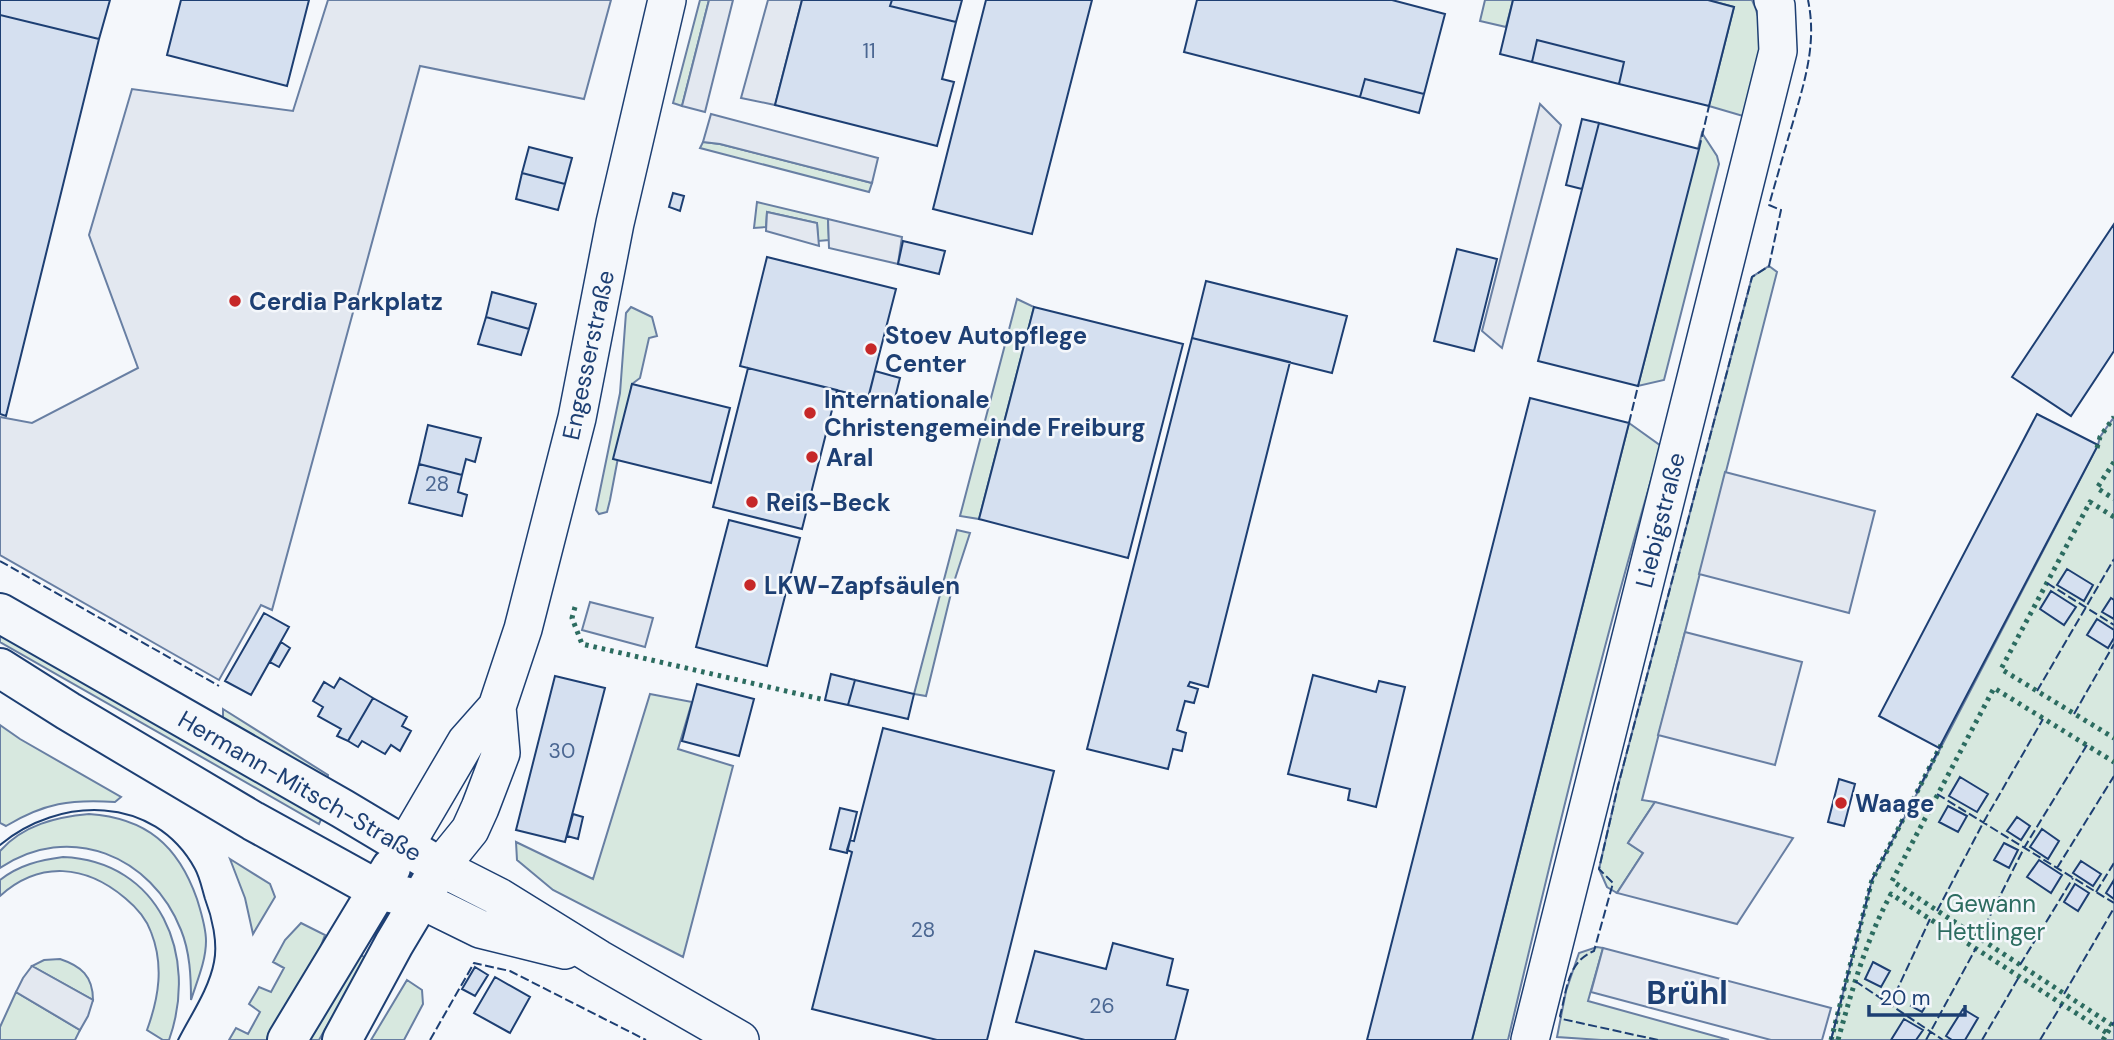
<svg xmlns="http://www.w3.org/2000/svg" width="2114" height="1040" font-family="'DM Sans',sans-serif">
<style>
.green{fill:#d7e8df;stroke:#687fa3;stroke-width:2}
.parking{fill:#e3e8f0;stroke:#687fa3;stroke-width:2}
.building{fill:#d5e0f0;stroke:#1d3f73;stroke-width:2}
.lines{fill:none;stroke-linecap:round;stroke-linejoin:round}
.minor-casing{stroke:#1d3f73;stroke-width:40}
.major-casing{stroke:#1d3f73;stroke-width:42}
.minor{stroke:#f4f7fb;stroke-width:37}
.major{stroke:#f4f7fb;stroke-width:38}
.tram{stroke:#1d3f73;stroke-width:2}
.hedge{stroke:#2c6c60;stroke-width:5;stroke-dasharray:3.5 5;stroke-linecap:butt}
.fence{stroke:#1d3f73;stroke-width:2;stroke-dasharray:9 3.5;stroke-linecap:butt}
.poi-dot{fill:#c62828;stroke:#f4f7fb;stroke-width:2.5}
.labels{text-anchor:middle;dominant-baseline:central;stroke-width:5;stroke-linejoin:round;paint-order:stroke}
.number-label{font-size:21px;fill:#4b6792}
.poi-label{font-size:24px;font-weight:bold;fill:#1d3f73;stroke:#f4f7fb;text-anchor:start}
.street-label{font-size:24px;fill:#1d3f73;stroke:#f4f7fb}
.park-label{font-size:24px;fill:#2c6c60;stroke:#f4f7fb}
.district-label{font-size:32px;font-weight:bold;fill:#1d3f73;stroke:#f4f7fb}
</style>
<rect width="100%" height="100%" fill="#f4f7fb"/>
<path class="green" d="M700,0H709L682,106L673,103Z
M1485,0H1513L1506,27L1480,21Z
M1708,0H1752C1771,37 1753,79 1743,116L1709,106L1734,7Z
M1702,133L1717,156L1719,164L1664,380L1638,386Z
M703,142L720,144L872,183L869,192L700,148Z
M757,202L828,219L829,240L818,241L817,223L767,212L766,227L754,228Z
M1769,266L1777,272L1642,800L1655,802L1628,843L1643,853L1617,893L1607,887L1599,869L1618,786L1752,277Z
M1017,299L1034,307L979,519L960,516Z
M631,307L652,317L657,336L649,338L640,378L632,384L610,500L607,512L599,514L596,510L620,393L626,313Z
M2114,417V1040H1831L1872,880L2098,445L2100,437Z
M1629,423L1661,446C1603,642 1555,841 1508,1040H1472Z
M957,530L970,533L953,585L926,696L914,694Z
M0,630L323,815L319,824L0,642Z
M650,694L692,702L678,749L733,766L683,957L553,890L517,860L516,842L593,879Z
M223,709L328,775L327,782L223,723Z
M0,725L20,739L121,797L115,802C71,799 44,803 6,826L0,823Z
M89,814C146,818 178,845 197,899C201,912 206,927 206,941C206,961 197,981 191,1000C191,977 190,952 181,930C152,856 69,821 0,868V851C23,825 56,817 89,814Z
M63,857C160,861 199,956 169,1040H163L147,1030C159,997 164,965 151,932C146,918 136,907 125,898C86,865 40,860 0,896V880C19,865 40,860 63,857Z
M230,859L270,884L275,897L253,934L245,898Z
M301,923L325,935L316,959L267,1040H229L236,1028L248,1034L260,1012L249,1004L259,987L271,992L284,968L273,962L285,940Z
M1597,947L1603,948L1588,1001L1729,1040H1601L1557,1037L1566,991L1579,953Z
M359,954L366,958L319,1040H309Z
M60,959C81,966 93,976 93,1000L32,966L44,960Z
M407,980L422,990L423,1004L404,1040H371Z
M16,992L80,1030L75,1040H0V1027Z"/>
<path class="parking" d="M328,0H611L584,99L420,66L272,610L261,605L219,680L0,555V417L32,423L138,368L89,235L132,89L293,111Z
M709,0H733L705,112L682,106Z
M768,0H802L775,105L741,98Z
M1540,104L1561,125L1502,348L1482,331Z
M711,114L878,158L872,183L720,144L703,142Z
M767,212L817,223L819,246L766,231Z
M828,219L902,237L898,264L829,248Z
M1725,472L1875,511L1849,613L1699,574Z
M590,602L653,618L645,647L582,630Z
M1685,632L1802,662L1775,765L1658,735Z
M1655,802L1793,838L1737,924L1617,893L1643,853L1628,843Z
M1603,948L1831,1008L1822,1040H1771L1591,992Z
M32,966L93,1000L88,1016L80,1030L16,992L23,978Z"/>
<path class="building" d="M0,0H110L99,39L0,15Z
M181,0H309L287,86L167,55Z
M802,0H892L890,6L956,22L942,79L954,82L937,146L775,105Z
M892,0H962L956,22L890,6Z
M986,0H1092L1032,234L933,209Z
M1197,0H1392L1445,14L1424,94L1365,79L1360,97L1184,52Z
M1513,0H1708L1734,7L1709,106L1619,84L1624,62L1537,40L1532,62L1500,54Z
M0,15L99,39L6,416L0,414Z
M1537,40L1624,62L1619,84L1532,62Z
M1365,79L1424,94L1419,113L1360,97Z
M1582,119L1599,123L1582,189L1566,185Z
M1599,123L1699,149L1638,386L1538,361Z
M529,147L572,158L565,184L522,173Z
M522,173L565,184L558,210L516,199Z
M673,193L684,196L680,211L669,207Z
M2114,224V351L2071,416L2012,377Z
M903,241L945,251L939,274L898,264Z
M1457,249L1497,259L1474,351L1434,341Z
M767,257L896,289L868,398L740,366Z
M1206,281L1347,316L1332,373L1192,338Z
M492,292L536,304L529,329L486,317Z
M1034,307L1183,344L1128,558L979,519Z
M486,317L529,329L521,355L478,344Z
M1192,338L1290,362L1208,687L1190,682L1188,686L1198,689L1194,703L1185,701L1177,730L1186,733L1182,751L1173,749L1168,769L1087,749Z
M748,368L837,390L802,529L713,507Z
M875,371L900,378L894,402L869,395Z
M632,384L730,408L711,483L613,459Z
M1530,398L1629,423L1472,1040H1367Z
M2037,414L2098,445L1939,748L1879,716Z
M428,425L481,438L475,462L466,459L462,475L419,464Z
M419,464L462,475L458,492L467,495L462,516L409,503Z
M729,520L800,538L767,666L696,647Z
M2067,569L2093,585L2084,601L2057,585Z
M2051,591L2076,607L2064,625L2040,609Z
M2111,598L2114,600V619L2102,612Z
M264,613L289,627L251,695L225,681Z
M2097,619L2114,630V638L2108,648L2087,635Z
M281,642L290,648L279,667L270,662Z
M831,674L855,680L848,705L825,700Z
M1313,675L1376,692L1379,681L1405,687L1376,807L1348,800L1350,789L1288,774Z
M555,676L605,688L565,842L516,830Z
M340,678L373,698L348,741L337,736L341,729L318,716L323,707L313,701L324,682L334,688Z
M855,680L914,694L908,719L848,705Z
M697,684L754,699L739,756L682,741Z
M373,698L407,717L402,726L411,731L400,751L391,745L385,754L362,741L358,747L348,741Z
M883,728L1054,771L987,1040H937L812,1009L852,852L847,850L850,840L854,841Z
M1960,777L1988,794L1977,812L1949,796Z
M1839,779L1855,784L1844,826L1828,822Z
M1948,806L1967,816L1958,832L1939,822Z
M840,808L857,812L847,853L830,849Z
M573,814L583,817L578,839L567,836Z
M2017,817L2030,826L2021,840L2007,831Z
M2042,829L2059,841L2048,859L2030,847Z
M2004,843L2018,850L2009,868L1994,860Z
M2039,860L2062,875L2051,893L2027,877Z
M2081,861L2101,874L2093,886L2073,873Z
M2114,880V899L2106,893Z
M2075,884L2089,893L2078,911L2064,902Z
M1113,943L1173,959L1167,985L1188,990L1175,1040H1085L1016,1022L1035,951L1106,969Z
M1873,962L1890,971L1881,987L1865,979Z
M475,967L488,975L475,996L462,989Z
M495,977L530,997L510,1033L474,1013Z
M1920,993L1930,999L1922,1012L1911,1006Z
M1963,1009L1978,1018L1965,1040H1952L1946,1036Z
M1904,1019L1923,1030L1916,1040H1891Z"/>
<g class="lines">
<g class="minor-casing">
<path id="minor" d="M497,707L501,753L480,808L470,830L440,867L499,897L599,959L740,1040
M405,846L466,742L497,707L523,629L577,418L615,223L667,0
M421,900L480,929L565,950
M1530,1040L1778,51L1776,6L1773,0"/>
</g>
<g class="major-casing">
<path id="major" d="M0,613L343,809L440,867L394,944L342,1040
M0,668L68,711L253,821L378,890L421,900
M287,1040L391,868"/>
</g>
<use href="#minor" class="minor"/>
<use href="#major" class="major"/>
<path class="tram" d="M0,845C59,796 154,794 195,869C200,878 202,889 205,899C212,917 218,943 214,962C209,989 190,1016 178,1040"/>
<path class="hedge" d="M2097,448L2100,437L2114,417
M2114,462L2097,488L2114,499
M2114,517L2090,502L2001,669L2114,738
M575,607L572,618L582,644L825,700
M1831,1040L1872,880L1941,745
M1838,1040C1852,990 1866,940 1891,894L2107,1033
M2103,1040L2112,1025L1892,881L1994,688L2114,762"/>
<path class="fence" d="M1699,149L1709,106
M1629,423L1638,386
M0,561L219,686
M2047,583L2114,625
M2037,691L2114,559
M2074,714L2114,644
M1937,794L2114,903
M2057,868L2114,776
M2096,892L2114,863
M1937,911L1983,823L2043,719
M1979,938L2024,848L2087,745
M2020,965L2073,878
M1855,981L1943,1040
M2064,994L2114,908
M1890,1005L1930,919
M2112,1025L2114,1022
M430,1040L474,963L510,971L646,1040
M1658,1040L1562,1019L1560,1016C1567,990 1567,962 1594,951L1613,883L1599,869L1618,786L1752,277L1769,266L1781,210L1769,205C1777,177 1785,149 1793,122C1805,80 1817,43 1808,0
M1831,1040L1872,880L1942,743
M1926,1040L1976,948
M1982,1040L2019,977
M2040,1040L2062,1004"/>
</g>
<g class="poi-dot">
<circle cx="235" cy="301" r="7"/>
<circle cx="871" cy="349" r="7"/>
<circle cx="810" cy="413" r="7"/>
<circle cx="812" cy="457" r="7"/>
<circle cx="752" cy="502" r="7"/>
<circle cx="750" cy="585" r="7"/>
<circle cx="1841" cy="803" r="7"/>
</g>
<g class="labels">
<g class="number-label">
<text x="869" y="51">11</text>
<text x="437" y="484">28</text>
<text x="562" y="751">30</text>
<text x="923" y="930">28</text>
<text x="1102" y="1006">26</text>
</g>
<g class="poi-label">
<text x="249" y="301">Cerdia Parkplatz</text>
<text x="885" y="335">Stoev Autopflege<tspan x="885" dy="28">Center</tspan></text>
<text x="824" y="399">Internationale<tspan x="824" dy="28">Christengemeinde Freiburg</tspan></text>
<text x="826" y="457">Aral</text>
<text x="766" y="502">Reiß-Beck</text>
<text x="764" y="585">LKW-Zapfsäulen</text>
<text x="1855" y="803">Waage</text>
</g>
<g class="street-label">
<text transform="translate(588 355) rotate(-78)">Engesserstraße</text>
<text transform="translate(1660 520) rotate(-76)">Liebigstraße</text>
<text transform="translate(300 786) rotate(30)">Hermann-Mitsch-Straße</text>
</g>
<g class="park-label">
<text x="1991" y="903">Gewann<tspan x="1991" dy="28">Hettlinger</tspan></text>
</g>
<g class="district-label">
<text x="1687" y="993">Brühl</text>
</g>
</g>
<path d="M1869 1005v10h96v-10" fill="none" stroke="#1d3f73" stroke-width="3.5"/>
<text x="1880" y="1005" font-size="21" fill="#1d3f73" stroke="#f4f7fb" stroke-width="5" paint-order="stroke">20 m</text>
</svg>
